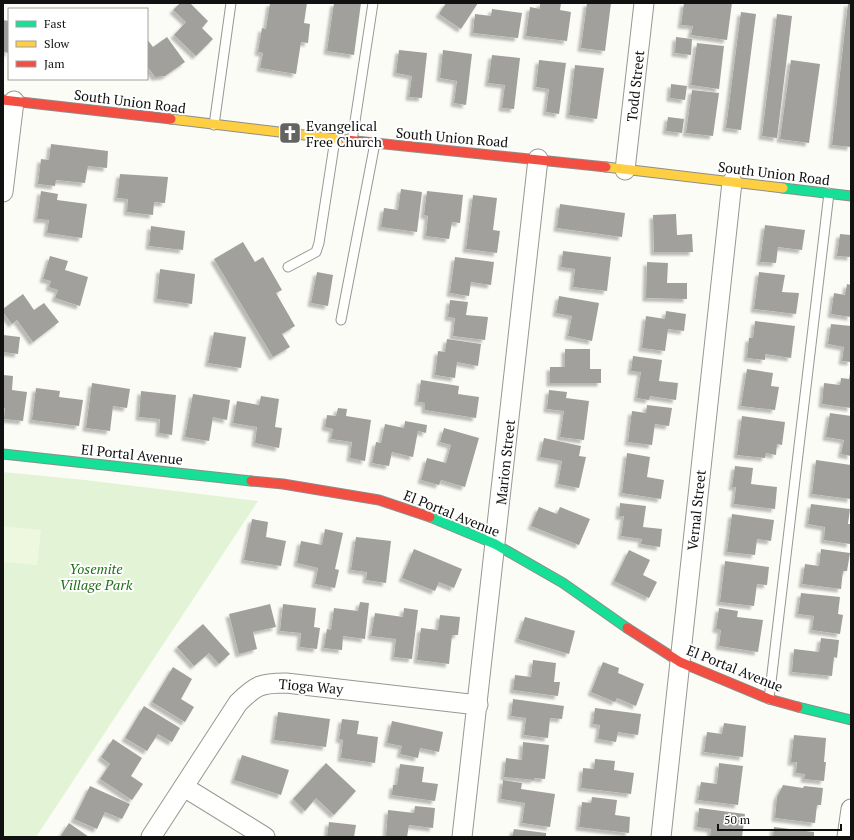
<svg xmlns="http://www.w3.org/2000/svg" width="854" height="840" font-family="'PT Serif',serif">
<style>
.green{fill:#e2f4d5}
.pitch{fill:#edf8df}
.building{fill:#a1a09c;filter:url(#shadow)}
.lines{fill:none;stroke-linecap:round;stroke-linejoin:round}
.lane-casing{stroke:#979795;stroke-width:11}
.street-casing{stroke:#979795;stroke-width:21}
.fast-casing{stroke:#8d8d8b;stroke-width:11}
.slow-casing{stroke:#8d8d8b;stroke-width:11}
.jam-casing{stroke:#8d8d8b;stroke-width:11}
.lane{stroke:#fffffe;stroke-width:9}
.street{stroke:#fffffe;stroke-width:19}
.fast{stroke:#16e098;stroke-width:9}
.slow{stroke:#ffcf43;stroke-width:9}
.jam{stroke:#f24e42;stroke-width:9}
.labels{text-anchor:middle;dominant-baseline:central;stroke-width:4;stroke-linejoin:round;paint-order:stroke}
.street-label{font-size:14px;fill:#111;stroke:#fff}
.poi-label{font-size:14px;fill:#111;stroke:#fff;text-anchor:start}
.park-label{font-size:14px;font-style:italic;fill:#1f7019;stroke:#fff}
</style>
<defs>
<filter id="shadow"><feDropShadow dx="-3.5" dy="3.5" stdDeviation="1" flood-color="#0004"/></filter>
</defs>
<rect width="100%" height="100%" fill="#fcfcf7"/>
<path class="green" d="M3,472L85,480L258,501L36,837H3Z"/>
<path class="pitch" d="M3,526L41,530L37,565L3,562Z"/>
<path class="building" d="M180,3H190L208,21L202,28L213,39L196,56L174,35L186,22L173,10Z
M270,3H307L304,23L310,24L308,43L301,42L296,74L260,68L263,53L258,52L262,28L266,29Z
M334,3H361L354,55L327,51Z
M446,3H478L461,29L439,14Z
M540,3H561L560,10L571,12L567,41L526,36L530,7L540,9Z
M587,3H611L605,51L581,48Z
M684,3H732L727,40L691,35L693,26L681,25Z
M848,3H851V147L832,145Z
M492,9L522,13L518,38L473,33L475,14L491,16Z
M741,12L756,14L741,130L726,128Z
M777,14L792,16L777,138L762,136Z
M3,20L9,21V53L3,52Z
M167,37L185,62L165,76L155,77L147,66V39L153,47Z
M676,37L692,39L691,55L675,53Z
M697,43L724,46L719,89L691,85Z
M399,50L427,53L422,98L409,97L412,76L396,73Z
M443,50L472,54L466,105L454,103L457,81L440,78Z
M492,55L520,58L514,109L502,108L505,85L488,83Z
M539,60L566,63L559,114L546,112L549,89L536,87Z
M791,60L820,64L809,143L780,139Z
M575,65L604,68L597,119L569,115Z
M671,84L687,86L685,100L670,98Z
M692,90L719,93L713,136L686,133Z
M668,117L684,119L682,133L666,131Z
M51,144L108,151L107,168L88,166L85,183L56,180L55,186L38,184L41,159L49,160Z
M120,174L168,177L165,203L154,202L153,215L127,212L128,199L117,198Z
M401,189L422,192L417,232L381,227L384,208L398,210Z
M41,191L58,194L57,200L87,204L82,238L47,233L49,220L37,219Z
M427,191L463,195L460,223L452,222L449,239L426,236L428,216L424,215Z
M473,195L497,198L493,230L500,231L497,253L466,249Z
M560,204L625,213L622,237L557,228Z
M676,214L677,235L692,234L693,252H654L653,215Z
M765,225L805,230L802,250L778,247L776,263L760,262Z
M151,226L185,231L183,250L149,246Z
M840,234L851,235V257L837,256Z
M243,242L255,262L263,257L282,290L276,293L295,326L282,334L290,347L273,357L214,259Z
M563,251L611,257L607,291L573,287L575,269L561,267Z
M50,256L68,261L65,270L88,277L80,306L55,298L58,290L49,287L51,281L43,279Z
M455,257L494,262L491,285L471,282L469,296L450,293Z
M647,262L668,263L667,283H687V299L646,298Z
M160,269L195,274L192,304L157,299Z
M317,272L333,275L328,306L311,303Z
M759,272L785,275L782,292L799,293L796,314L754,309Z
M847,284L851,285V317L831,314L834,293L845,295Z
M23,294L34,310L44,303L59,322L33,342L17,320L12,324L3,312V309Z
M559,296L599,303L592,341L568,336L572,316L556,313Z
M450,300L468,302L466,315L488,317L485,340L453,336L455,318L448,317Z
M666,311L686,314L684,331L668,329L665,351L642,348L646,316L665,319Z
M755,321L795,326L791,358L765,354V360L747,358L749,338H753Z
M831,324L851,326V362L842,361L844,347L828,344Z
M214,332L246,337L241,368L208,363Z
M3,335L20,337L18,354L3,352Z
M447,339L481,344L478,366L457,362L455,378L435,375L438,351L445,352Z
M565,349H590V369H601V383H550V367H565Z
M633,356L662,360L659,381L678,383L676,400L650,396L649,400L637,398L641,372L631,371Z
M747,369L773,373L771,386L779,387L775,410L741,406Z
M850,373L851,408L822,404L824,383L840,385L841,378L849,379Z
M3,375L13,376L12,390L27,392L23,421L4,419L5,408H3Z
M421,380L459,386L458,394L479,397L476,418L425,410V403L418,402Z
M92,383L130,389L127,408L113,406L110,431L86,428Z
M36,388L60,391L59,397L83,400L79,426L32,420Z
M549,390L567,392L566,398L589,401L584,440L560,437L564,411L547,409Z
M141,391L176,395L172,435L159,433L160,419L139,417Z
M193,394L230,400L227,420L213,417L209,441L185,437Z
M261,396L279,399L275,427L282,428L279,448L255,443L257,427L233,423L237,401L259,405Z
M647,405L672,408L669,426L655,424L652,445L628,442L632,411L646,413Z
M338,408L347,409L346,416L371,420L365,461L350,458L352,442L331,439L333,429L325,427L327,415L336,416Z
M830,413L851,416V456L841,454L844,440L826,437Z
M742,416L785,422L782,445L777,444L776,455L766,453L765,458L737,455Z
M405,421L427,425L426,433L418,431L413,457L392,452L389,466L372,463L376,442L381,443L385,424L404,428Z
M444,428L479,438L465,487L441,480L439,485L421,480L427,458L446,463L451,445L440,442Z
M544,438L581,446L579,456L586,457L579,488L558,484L562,461L540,457Z
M627,453L650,457L647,477L664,480L661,499L622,493Z
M816,460L851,465V499L812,494Z
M735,466L753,468L751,484L777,487L775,509L734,504L736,487H732Z
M620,503L646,506L643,527L662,529L660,547L641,544L642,539L621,536L624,516H619Z
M811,504L850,509L848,524H851L850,544L824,540L825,527L808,524Z
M539,507L557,514L560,507L590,519L579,545L531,526Z
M732,514L774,520L771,541L757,539L755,555L727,552Z
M252,519L268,522L266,537L286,541L281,566L244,560Z
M325,529L343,533L335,569L339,570L335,588L315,584L318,568L297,563L301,541L322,545Z
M356,537L391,541L386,583L366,580L367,572L351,570Z
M414,549L462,569L454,588L439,582L435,591L402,578Z
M821,549L850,553L847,571H843L841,589L802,584L805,564L819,566Z
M629,550L650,560L643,575L657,582L649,598L614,581Z
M725,561L769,567L767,585L757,584L754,606L720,602Z
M801,593L840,597L838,614L843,615L840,634L812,630L814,616L798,614Z
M360,602L369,603L365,639L343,636L342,650L324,648L327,629L331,630L334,608L358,611Z
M270,604L276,627L253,632L257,649L239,654L229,614Z
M283,604L316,608L314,627L320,628L317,649L300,647L301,633L280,631Z
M404,608L418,610L412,659L394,657L396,639L371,636L375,613L403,617Z
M719,608L738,611L737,617L763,620L758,652L719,646L721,630L716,629Z
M440,615L460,617L458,635H452L449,664L417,660L421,628L438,630Z
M525,617L575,631L569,654L518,639Z
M203,624L230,654L219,664L209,653L194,666L177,647Z
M821,638L839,640L837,658L834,657L832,676L792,672L794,649L819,652Z
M533,660L556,663L554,682H560L558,696L513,690L515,675L531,677Z
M603,662L619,668L618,673L644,684L636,706L617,698L615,702L591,692Z
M173,667L192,679L181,699L194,707L185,722L152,702Z
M513,699L564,706L562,719L550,718L548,738L524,735L526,718L511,716Z
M144,706L180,728L172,742L158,734L147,751L125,738Z
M595,708L641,714L638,735L618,732L616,742L598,739L600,725L593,724Z
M278,712L330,719L326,747L274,740Z
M342,719L359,721L357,734L378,737L375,763L341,758L343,740L339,739Z
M392,721L443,732L439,752L420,748L418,758L400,754L402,746L387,743Z
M724,723L746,726L743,757L704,752L707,732L722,734Z
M794,735L826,738L824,762H826L824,781L804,779L805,774L796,773L797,762H791Z
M113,739L142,758L131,776L143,784L132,800L100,779L110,764L101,757Z
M523,742L549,745L545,779L534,778V780L504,777L506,758L522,760Z
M242,755L289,770L281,795L234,780Z
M595,759L615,761L614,770L634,773L631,794L581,788L583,768L594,769Z
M326,763L356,791L334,815L316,798L305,811L293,799Z
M719,763L743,766L738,805L698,800L701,782L717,784Z
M400,764L424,767L422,782L438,784L435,801L392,795L393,785H397Z
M503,780L522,783L521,789L555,794L550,827L522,823L525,803L501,799Z
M783,785L803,788L804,786L823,788L821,805H817L815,823L775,818L777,797Z
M90,786L130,804L122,819L105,812L97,829L74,819Z
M592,797L617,800L615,815L630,817L629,833L579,827L582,802L591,803Z
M415,806L435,808L433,828L409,825L407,837H386L388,810L414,813Z
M699,808L745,814L742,837H710L711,829L697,827Z
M329,822L356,825L354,837H327Z
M69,823L89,837H60Z
M774,827L814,832V837H773Z
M514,829L546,833V837H512Z"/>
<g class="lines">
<g class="lane-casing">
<path id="lane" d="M214,125L231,3
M352,141L373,3
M288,267L316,252L319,243L335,139
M341,320L375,143
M769,699L829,193"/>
</g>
<g class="street-casing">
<path id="street" d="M625,170L644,3
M3,192L14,101
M184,787L265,837
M151,837L238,703C256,685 261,683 286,683L478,705
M462,837L538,159
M661,837L732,182
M847,837L851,809"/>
</g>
<g class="fast-casing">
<path id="fast" d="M783,188L851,196
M3,454L251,481
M430,517L495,544L563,583L627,628
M798,707L851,720"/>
</g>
<g class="slow-casing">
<path id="slow" d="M171,119L346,140
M606,167L783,188"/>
</g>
<g class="jam-casing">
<path id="jam" d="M3,100L171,119
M346,140L606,167
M251,481L283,484L379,500L430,517
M627,628L680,662L769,699L798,707"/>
</g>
<use href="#lane" class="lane"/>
<use href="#street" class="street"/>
<use href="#fast" class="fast"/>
<use href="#slow" class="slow"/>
<use href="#jam" class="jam"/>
</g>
<defs>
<g id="church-square" transform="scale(1.15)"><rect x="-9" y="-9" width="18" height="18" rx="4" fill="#636362" stroke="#fff"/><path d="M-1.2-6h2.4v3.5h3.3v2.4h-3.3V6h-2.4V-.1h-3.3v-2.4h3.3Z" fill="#fff"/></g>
</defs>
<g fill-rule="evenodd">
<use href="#church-square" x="290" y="133"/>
</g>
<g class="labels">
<g class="street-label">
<text transform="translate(635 86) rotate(-84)">Todd Street</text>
<text transform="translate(130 101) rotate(7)">South Union Road</text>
<text transform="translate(452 137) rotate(5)">South Union Road</text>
<text transform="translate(774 173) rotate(7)">South Union Road</text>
<text transform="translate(132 454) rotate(6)">El Portal Avenue</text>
<text transform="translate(505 462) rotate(-84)">Marion Street</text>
<text transform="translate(696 510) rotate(-84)">Vernal Street</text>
<text transform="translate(452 513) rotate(22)">El Portal Avenue</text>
<text transform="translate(735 668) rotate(22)">El Portal Avenue</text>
<text transform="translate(311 686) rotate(5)">Tioga Way</text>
</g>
<g class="poi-label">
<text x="306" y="125">Evangelical<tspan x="306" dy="16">Free Church</tspan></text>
</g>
<g class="park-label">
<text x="96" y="568">Yosemite<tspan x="96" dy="16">Village Park</tspan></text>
</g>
</g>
<rect width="854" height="840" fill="none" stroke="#111111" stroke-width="8"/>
<rect x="8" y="8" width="140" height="72" fill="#ffffff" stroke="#a0a0a0"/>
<rect x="16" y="21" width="20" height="6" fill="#16e098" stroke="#a0a0a0"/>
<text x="44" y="28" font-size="12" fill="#111111">Fast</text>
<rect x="16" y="41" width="20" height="6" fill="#ffcf43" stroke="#a0a0a0"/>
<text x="44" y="48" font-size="12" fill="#111111">Slow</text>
<rect x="16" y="61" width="20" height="6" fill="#f24e42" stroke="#a0a0a0"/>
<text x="44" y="68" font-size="12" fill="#111111">Jam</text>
<path d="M718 824v6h123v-6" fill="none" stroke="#111111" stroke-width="2"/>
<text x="724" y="824" font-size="12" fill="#111111" stroke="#ffffff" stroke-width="3" paint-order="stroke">50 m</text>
</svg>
